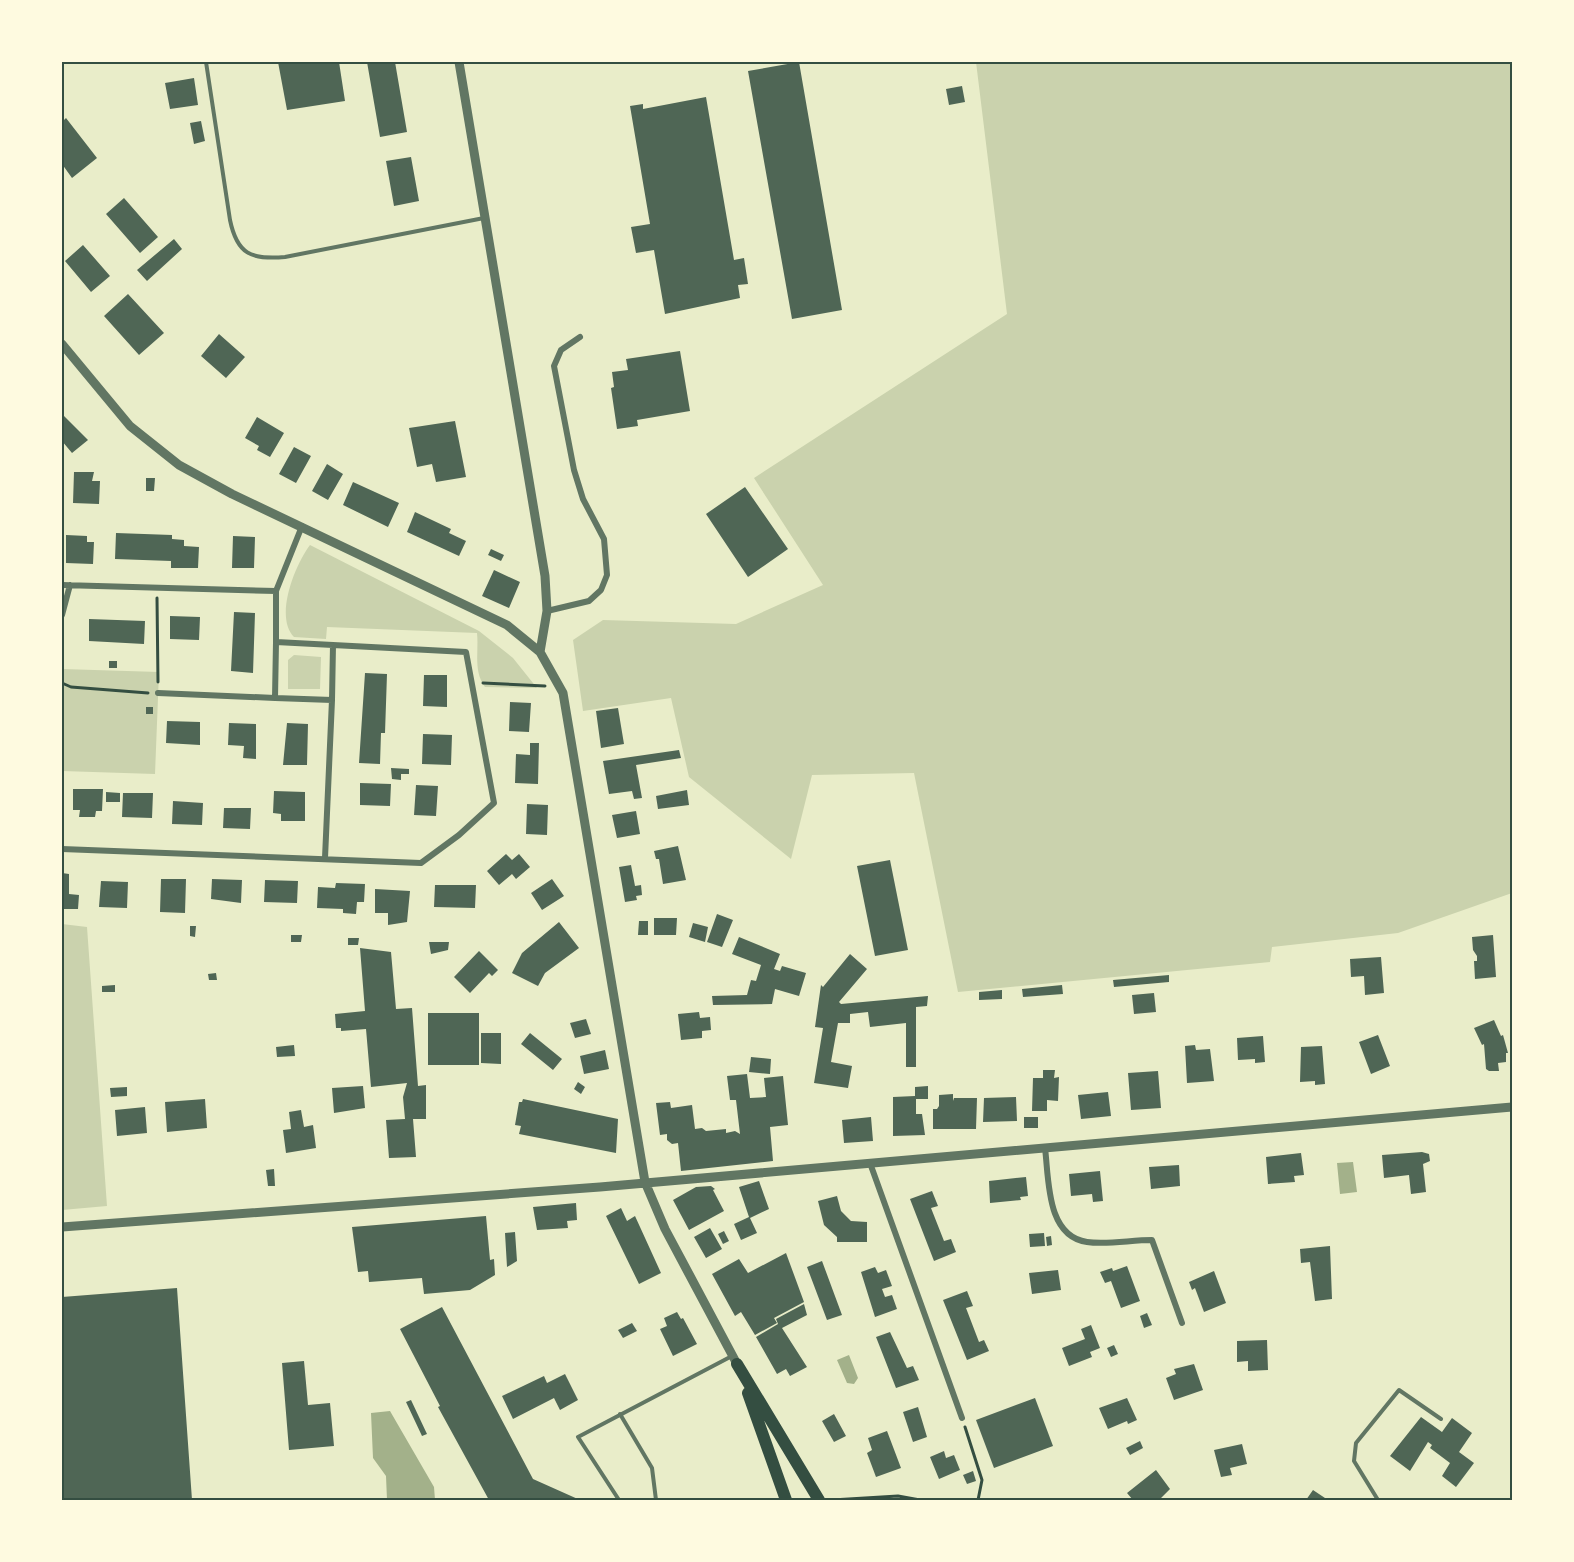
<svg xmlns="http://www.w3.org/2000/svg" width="1574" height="1562" font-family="'Roboto Serif',serif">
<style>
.green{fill:#cad2ad}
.water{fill:#a3b18a}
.building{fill:#4f6655}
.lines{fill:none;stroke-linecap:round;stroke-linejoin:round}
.path{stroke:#344e41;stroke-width:3}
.service{stroke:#617663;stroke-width:4}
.minor{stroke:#617663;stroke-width:6}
.tertiary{stroke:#617663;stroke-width:9}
.trunk{stroke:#344e41;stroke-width:12}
.neatline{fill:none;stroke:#344e41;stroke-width:2}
</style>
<rect width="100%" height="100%" fill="#e9edc9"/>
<path class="green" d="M976,62H1512V893L1398,933L1272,947L1270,962L958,992L914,773L812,775L791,859L689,777L671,698L583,711L573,640L603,620L736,624L823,585L754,478L1007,314Z
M310,545L479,631L513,658L537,688L485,687C473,671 479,651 477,633L327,627L326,639L294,637C274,617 295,565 310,545Z
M294,655L321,657L320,689H288V660Z
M62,669L159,672L155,774L62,771Z
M62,924L87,927L107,1206L62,1210Z"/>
<path class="water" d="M1353,1162L1357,1192L1340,1194L1337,1163Z
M849,1355L858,1378L854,1384L847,1383L837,1360Z
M390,1411L434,1487L435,1500H387L386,1476L373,1458L371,1413Z"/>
<path class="building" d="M278,62H339L345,101L287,110Z
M367,62H395L407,132L380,137Z
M799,62L842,310L792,319L748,71Z
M194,78L198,105L170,109L165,83Z
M962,86L965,102L949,105L946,89Z
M706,97L734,260L744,258L748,284L738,285L740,298L665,314L654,250L636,253L631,227L650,224L630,106L643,104V109Z
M66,118L97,158L72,178L62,164V122Z
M201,121L205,141L194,144L190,123Z
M411,157L419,201L394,206L386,161Z
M124,198L158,237L140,253L106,214Z
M174,239L182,249L147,281L137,270Z
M83,245L110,276L91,292L65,261Z
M128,294L164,333L139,355L104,316Z
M219,334L245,357L226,378L201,356Z
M680,351L690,411L637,420L638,426L617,429L611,388L614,387L612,372L628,370L626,359Z
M62,414L88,440L72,453L62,441Z
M257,417L284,433L270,457L257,450L259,446L245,438Z
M455,421L466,477L436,482L432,464L417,467L409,428Z
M294,447L311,456L296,483L279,474Z
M327,464L343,474L328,500L312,491Z
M74,472H94L92,481H100L99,504L73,503Z
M146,478H155L154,491H146Z
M353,482L399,503L388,527L343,505Z
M745,487L788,549L748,577L706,514Z
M415,512L451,529L449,533L466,541L459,556L407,532Z
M116,533L172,535V539L184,540V546L199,547L198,568H171V561L115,559Z
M66,535L87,536V542H94L93,564L66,563Z
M233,536L255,537L254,568H232Z
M491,549L504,555L501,561L488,555Z
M494,570L520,582L509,608L482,596Z
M234,612L255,613L253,673L231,671Z
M170,616L200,617L199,640L170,639Z
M89,619L145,621L144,644L89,641Z
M109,661H117V668H109Z
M365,673L387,674L385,733H381L380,764L359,763Z
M424,675H447V707L423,706Z
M510,702L531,703L529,732L509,731Z
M146,707H153V714H146Z
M618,708L624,744L601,748L596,711Z
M167,721L200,722V745L166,743Z
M229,723L256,724V759L243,758L244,746L228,745Z
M287,723L308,724L307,765H283Z
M423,734L452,735L451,765L422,764Z
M530,743H539L538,784L515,783L516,754L530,755Z
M679,750L681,758L636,765L642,798L634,799L632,791L609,794L603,761Z
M391,768L409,769V774H401V780L392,779Z
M360,783L391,784L390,806L360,805Z
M416,785L438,786L436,816L414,815Z
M73,789H103L102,811H96L95,817H79L80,810H73Z
M687,790L689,805L658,809L656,796Z
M274,791L305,792V821H281V814L273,813Z
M106,792L120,793V802H106Z
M123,793H153L152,818L122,817Z
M173,801L203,803L202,825L172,824Z
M527,804L548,805L547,835L526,834Z
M224,808H251L250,829L223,828Z
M636,811L640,834L617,838L612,815Z
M678,846L686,880L663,884L659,859H656L654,851Z
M506,854L512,860L519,854L530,867L516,879L512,874L499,885L487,871Z
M890,860L908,950L875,956L857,866Z
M631,865L635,886L641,885L642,895L636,896L637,900L625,902L619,867Z
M62,873L69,874V894L79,895L78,909H62Z
M161,879H186L185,913L160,912Z
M212,879L242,880L241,903L211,899Z
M552,879L564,896L542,910L531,893Z
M265,880L298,881L297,903L264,902Z
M101,881L128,882L127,908L99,907Z
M336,883L365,884L364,902H357L356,914L343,913V909L317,908L318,887L335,888Z
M435,885H476L475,908L434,907Z
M375,889L410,891L407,922L388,925V913H375Z
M717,914L733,920L722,947L707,942Z
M654,918H677L676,935H654Z
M639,921H648V935H638Z
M559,922L579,948L545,973L538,986L512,973L522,953Z
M693,923L708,927L705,942L689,937Z
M190,926H196L195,937L190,936Z
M291,935H302L301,942H291Z
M1493,935L1496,977L1475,979L1474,961H1477V956L1473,950L1472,937Z
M739,937L780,954L774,969L780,971L782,966L806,973L799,996L775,989L772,1004L713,1005L712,996L747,995L751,980L756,981L761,965L732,954Z
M348,938H359L358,945H348Z
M429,942H449L448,950L431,954Z
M360,948L391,952L396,1009L412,1008L418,1086L426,1085V1119H413L416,1157L389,1158L386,1120L405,1119L403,1097L407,1083L371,1087L366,1029L341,1031V1028H336L335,1014L365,1011Z
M479,951L498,970L492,976L489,973L470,993L454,977Z
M850,954L867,969L839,1002L841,1004L928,996L927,1006L916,1007V1067H906V1023L870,1027L868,1012L850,1014V1023H838L831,1062L852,1066L848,1088L814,1083L823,1028L815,1027L821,985L823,987Z
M1381,957L1384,993L1365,995L1364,976L1351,977L1350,959Z
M216,973L217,980H209L208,974Z
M1169,975V982L1114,987L1113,980Z
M115,985V992H102V986Z
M1062,985L1063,994L1023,997L1022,989Z
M1002,990V999L979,1000V992Z
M1154,993L1156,1012L1134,1014L1132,995Z
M699,1012L700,1018L710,1017L711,1030L702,1031V1038L681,1040L678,1014Z
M428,1013H479V1065H428Z
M586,1019L591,1034L575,1038L570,1023Z
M1494,1020L1501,1036L1503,1035L1508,1053H1506V1062L1498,1063L1499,1071H1489L1486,1069L1484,1044L1482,1045L1474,1028Z
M481,1033H501V1064L481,1063Z
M530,1033L562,1059L553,1070L521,1044Z
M1378,1035L1390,1066L1371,1074L1359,1042Z
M1263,1036L1265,1062L1255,1063V1059L1238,1060L1237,1038Z
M294,1045L295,1056L277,1057L276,1047Z
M1195,1045L1196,1050L1210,1049L1214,1081L1187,1083L1185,1046Z
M1322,1046L1325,1084L1315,1085V1081L1300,1082L1301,1047Z
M605,1050L609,1069L584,1074L580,1056Z
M751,1057L771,1059L770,1074L749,1072Z
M1043,1070H1055L1054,1078L1059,1077L1058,1101L1047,1100V1111H1032L1033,1078H1043Z
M1158,1071L1161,1108L1131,1110L1128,1073Z
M747,1074L750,1098L766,1097L764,1078L783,1076L788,1125L770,1127L773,1161L681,1171L678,1143L672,1144L667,1140V1134L660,1135L656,1103L670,1102L671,1108L692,1105L695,1129L702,1128L706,1131L726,1129V1133L735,1131L740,1134L736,1100H730L727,1076Z
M578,1082L585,1087L581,1094L574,1089Z
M363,1086L365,1108L334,1113L332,1088Z
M928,1086V1099H916V1114H922L925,1135L893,1136V1097L915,1096V1087Z
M127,1087V1096L111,1097L110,1088Z
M1108,1092L1111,1116L1081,1119L1078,1095Z
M953,1094V1101L954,1098H977L976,1129H933V1109H937L939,1106V1095Z
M1016,1097L1017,1121L983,1122L984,1098Z
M205,1099L207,1128L167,1132L165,1102Z
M523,1099L618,1119L616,1153L519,1134L521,1126L515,1125L519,1102H522Z
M145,1107L147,1133L117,1136L115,1110Z
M301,1110L304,1127L313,1125L316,1148L286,1153L283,1130L291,1129L289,1112Z
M871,1117L873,1141L844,1143L842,1120Z
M1024,1117H1038V1128H1024Z
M1422,1152L1429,1154L1430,1161L1423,1164L1426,1192L1411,1194L1409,1175L1384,1178L1382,1155Z
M1301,1153L1304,1175L1294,1176L1295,1182L1268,1184L1266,1157Z
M1179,1165L1180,1186L1151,1189L1149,1167Z
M274,1169L275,1186H268L266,1170Z
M1100,1171L1103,1201L1093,1202L1092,1194L1071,1196L1069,1174Z
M1026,1177L1028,1196L1020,1197L1021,1200L990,1203L989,1181Z
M759,1181L769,1209L750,1218L757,1233L741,1240L734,1224L749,1217L739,1187Z
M711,1186L715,1189L713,1190L724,1211L689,1230L673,1200L696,1187Z
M932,1191L938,1206L931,1208L944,1241L951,1239L956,1252L934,1261L910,1199Z
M837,1196L841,1211L851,1221L867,1222V1242H837V1237L824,1225L818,1201Z
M576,1203L577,1220L567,1221L568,1228L537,1230L533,1207Z
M621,1208L627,1221L635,1216L661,1273L639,1284L606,1216Z
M486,1216L490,1260L494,1259L495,1275L470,1290L424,1294L422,1278L369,1282L368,1271L358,1272L352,1227Z
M710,1228L722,1249L706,1258L694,1237Z
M724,1231L729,1241L723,1244L718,1234Z
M515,1232L517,1261L507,1267L505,1233Z
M1044,1233L1045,1246L1030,1247L1029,1234Z
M1051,1236L1052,1245L1047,1246L1046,1237Z
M1330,1246L1332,1299L1315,1301L1310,1262L1301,1263L1300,1249Z
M786,1253L804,1302L774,1318L777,1323L755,1335L741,1312L735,1316L712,1274L739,1259L748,1273Z
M822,1261L842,1315L827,1320L807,1267Z
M1127,1266L1140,1301L1121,1308L1111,1281L1105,1283L1100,1272L1112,1268L1113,1271Z
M875,1267L878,1273L886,1270L892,1286L882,1289L885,1297L892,1295L897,1309L875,1317L861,1272Z
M1058,1270L1061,1290L1032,1294L1029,1273Z
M1214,1271L1226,1303L1204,1312L1195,1288L1192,1290L1189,1282Z
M177,1288L192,1500H62V1297Z
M967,1291L973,1306L966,1308L979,1342L984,1340L989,1351L967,1360L943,1300Z
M804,1304L807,1315L782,1328L807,1367L790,1376L786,1369L777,1374L756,1337L778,1324L776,1319Z
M442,1307L533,1479L580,1500H489L438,1407L440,1406L400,1329Z
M677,1312L681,1319L683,1318L697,1344L673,1356L660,1329L667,1326L664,1318Z
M1147,1313L1152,1325L1144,1328L1140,1316Z
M632,1323L637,1331L623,1338L618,1330Z
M1091,1325L1100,1348L1090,1352L1092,1357L1069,1366L1062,1348L1085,1339L1081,1329Z
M890,1332L907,1368L913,1366L919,1380L896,1388L876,1337Z
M1267,1340L1268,1370L1248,1371V1361L1237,1362V1341Z
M1114,1345L1118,1354L1111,1357L1107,1348Z
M304,1361L308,1405L330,1403L334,1446L289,1450L282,1363Z
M1194,1364L1203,1390L1174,1400L1166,1378L1176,1374L1174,1369Z
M565,1374L578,1400L560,1410L554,1398L513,1419L502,1396L544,1376L547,1383Z
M1035,1398L1053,1446L994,1468L976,1420Z
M1127,1398L1137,1420L1128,1424L1127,1421L1108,1429L1099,1408Z
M411,1400L427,1434L422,1436L406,1402Z
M918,1407L927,1437L913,1442L903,1412Z
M834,1414L846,1436L834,1442L822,1421Z
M1421,1417L1442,1432L1452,1418L1472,1433L1459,1452L1474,1463L1456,1487L1442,1476L1450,1463L1430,1448L1432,1445L1428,1442L1410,1471L1390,1456Z
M887,1431L901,1468L876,1477L867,1453L872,1450L868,1438Z
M1140,1441L1143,1448L1130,1455L1126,1448Z
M1242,1444L1247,1464L1230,1468L1232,1475L1221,1477L1214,1450Z
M944,1451L946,1458L954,1455L960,1470L939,1479L930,1457Z
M1156,1470L1170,1489L1159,1500H1133L1127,1493Z
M973,1471L976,1481L967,1484L963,1475Z
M1313,1490L1328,1500H1306Z"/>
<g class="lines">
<path class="path" d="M157,598L158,682
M62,683L71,687L148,693
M483,683L545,686
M965,1427L982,1480L978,1500
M832,1500L898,1496L920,1500"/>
<path class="service" d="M206,62L230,220C237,254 251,260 285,257L484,218
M620,1414L652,1468L656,1500
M619,1500L578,1437L732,1356
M1378,1500L1354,1461L1356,1443L1399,1390L1441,1419"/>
<path class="minor" d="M62,585L276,591L302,526
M547,611L589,601L601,590L607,575L604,539L583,499L574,470L554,366L561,350L580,337
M62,615L70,585
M276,642L275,698L332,700L325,858
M158,693L275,698
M332,700L333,645
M62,849L421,863L459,835L494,803L466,652L276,642V591
M1045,1148C1049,1179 1046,1236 1087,1242C1107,1245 1131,1240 1152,1240L1182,1323
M870,1163L962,1418"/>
<path class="tertiary" d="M459,62L545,576L547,611L540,652L563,693L645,1182L665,1229L737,1364
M62,344L130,426L179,465L232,494L507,625L540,652
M62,1227L600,1187L1512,1107"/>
<path class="trunk" d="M737,1364L819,1500
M748,1393L786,1500"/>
</g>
<rect width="1574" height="1562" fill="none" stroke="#fefae0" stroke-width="126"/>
<rect x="63" y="63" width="1448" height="1436" class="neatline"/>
</svg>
